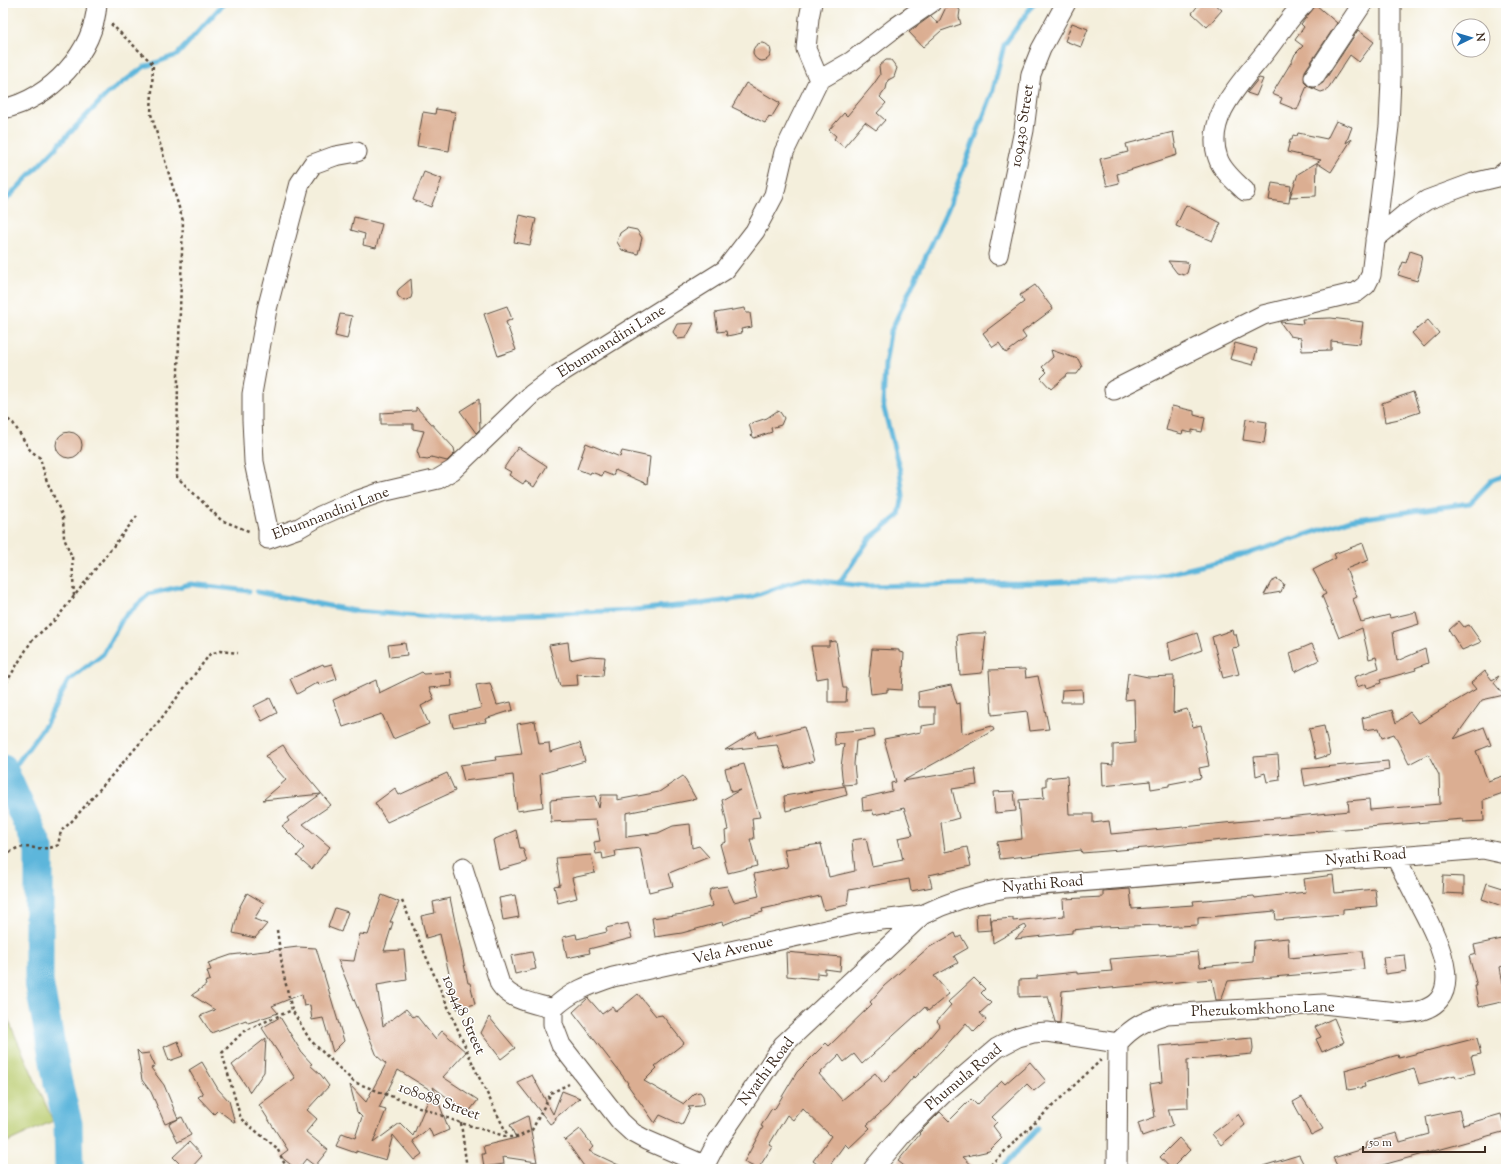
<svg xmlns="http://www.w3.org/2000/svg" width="1509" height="1172" font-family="'Sorts Mill Goudy',serif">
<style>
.green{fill:#bacc6f;stroke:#7a7b46}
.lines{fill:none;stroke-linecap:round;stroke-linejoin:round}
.stream{stroke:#5db6db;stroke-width:5}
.river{stroke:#5db6db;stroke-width:29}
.building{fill:#dbae92;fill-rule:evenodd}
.street-casing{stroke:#57483a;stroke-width:21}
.path{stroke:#57483a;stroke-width:2.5;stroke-dasharray:3 3;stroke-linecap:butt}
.street{stroke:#fff;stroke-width:19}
.labels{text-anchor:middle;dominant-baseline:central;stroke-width:3;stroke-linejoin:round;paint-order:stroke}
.street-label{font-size:15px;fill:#3b2a1e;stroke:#fff}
</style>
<rect width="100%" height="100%" fill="#fff"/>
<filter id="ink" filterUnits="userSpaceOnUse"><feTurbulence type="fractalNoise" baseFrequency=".025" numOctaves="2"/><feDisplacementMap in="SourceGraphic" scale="8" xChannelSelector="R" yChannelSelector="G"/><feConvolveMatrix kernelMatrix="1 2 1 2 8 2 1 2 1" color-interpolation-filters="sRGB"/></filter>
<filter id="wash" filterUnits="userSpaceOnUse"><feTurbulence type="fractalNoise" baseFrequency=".012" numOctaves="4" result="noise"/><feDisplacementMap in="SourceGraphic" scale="16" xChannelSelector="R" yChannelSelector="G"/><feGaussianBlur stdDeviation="0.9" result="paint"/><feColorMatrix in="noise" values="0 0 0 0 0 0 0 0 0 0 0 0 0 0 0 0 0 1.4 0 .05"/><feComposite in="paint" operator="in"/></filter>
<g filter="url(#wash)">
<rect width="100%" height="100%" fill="#f4efdc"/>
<path class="green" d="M3,1008L53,1121L3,1144Z"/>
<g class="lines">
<path class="stream" d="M3,203L107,94L144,67L177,55L224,3
M839,583L870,538L899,515L903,496L900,471L883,405L885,365L890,333L947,211L992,94L1004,45L1034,3
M257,592L355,611L444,618L633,610L700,604L752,597L787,584L805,579L864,586L1036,583L1151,578L1241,556L1350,520L1470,503L1492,480L1506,475
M7,777L46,724L68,681L103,654L123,618L149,594L191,584L249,591
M1001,1169L1038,1128"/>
<path class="river" d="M3,769L39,849V982L58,1083L68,1124L69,1169"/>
</g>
<g id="blocks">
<path class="building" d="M1200,3H1214L1222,10L1207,27L1192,13Z
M949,5H954L960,10L959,17L961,24L941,31L923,47L909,32L931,16L938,24L946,7Z
M1316,5L1337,23L1305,71L1304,82L1308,86L1314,88L1323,83L1358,30L1374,42L1359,62L1350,55L1327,90L1321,92L1307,86L1297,110L1280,103L1282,98L1272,94L1292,61L1295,54L1303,46L1295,40L1304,27L1301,24Z
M1072,23L1088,29L1081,47L1065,41Z
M753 52a9 9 0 1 1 18 0a9 9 0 1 1-18 0Z
M886,60H891L897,68L894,77L888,80L886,89L880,97L886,103L877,113L885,120L876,130L865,122L844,147L834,139L836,136L829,130L844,113L847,116L873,85L880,75L879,66Z
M1259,78L1263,79L1256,96L1247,93Z
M746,83L780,103L771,118L769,116L765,123L732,107Z
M436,109L455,112L449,151L417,146L423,112L435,114Z
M1336,121L1352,127L1346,143L1352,139L1331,172L1317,163L1316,196L1290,197L1298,174L1321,160L1287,152L1290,140H1292L1293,135L1297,136L1298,133L1327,139Z
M1173,132L1177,155L1117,174L1119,183L1107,186L1100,159L1128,152L1126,144Z
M424,172L442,179L431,207L413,200Z
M1272,183L1291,186L1289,203L1269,200Z
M1186,205L1221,223L1212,241L1176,226Z
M520,215L536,219L530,245L514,242Z
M354,217L382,224L376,248L363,245L365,234L351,230Z
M627,228L637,230L642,238L638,254L622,250L617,242L620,233Z
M1410,251L1422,255L1420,267L1421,268L1417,281L1398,275L1403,262L1406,263Z
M1168,261L1187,262L1189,266L1187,273L1184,275L1177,273Z
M411,279L412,294L411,298L404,301L398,296L397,292L399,289Z
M1035,285L1053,309L1022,332L1026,338L1006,353L999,343L993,347L983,333L1024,302L1020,295Z
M507,306L512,319L506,322L516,350L498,356L484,314Z
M745,308L746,313H750L752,327L741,329L742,333L727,336L726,331L718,332L715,313Z
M340,314L352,316L347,339L335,336Z
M1331,318L1363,322L1360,344L1331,341V350L1302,351L1301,338L1290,336L1280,322L1303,324L1302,319Z
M1428,320L1439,333L1424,347L1412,333Z
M694,323L686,338L678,339L673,332L677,324Z
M1235,343L1257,349L1253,365L1230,359Z
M1051,350L1078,359L1082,367L1077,374H1068L1051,389L1041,378L1047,372L1042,367L1053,357Z
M1413,392L1420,412L1399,419L1385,422L1382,403Z
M479,399L480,429L476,433L460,411Z
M1172,406L1194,411V415L1205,418L1202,432L1192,430V433L1183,431L1182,434L1166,430Z
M416,407L454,448L455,453L447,461L431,457L428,460L420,459L417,451L424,431L413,429V424H381V413L416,411Z
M777,411L780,412L784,418L781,425L771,428L772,432L754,438L752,435L751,436L752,434L749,424L767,418Z
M1246,419L1267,422L1264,443L1243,440Z
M56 445a13 13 0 1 1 26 0a13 13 0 1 1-26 0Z
M586,443L620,457L622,451L650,457L647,484L615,470L613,476L603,472L602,476L591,472L590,474L577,469Z
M518,447L547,466L534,487L525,481L523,484L509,475L511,472L504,468Z
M1363,543L1369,560L1346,569L1357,597L1353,599L1361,622L1389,615L1390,618L1416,612L1419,624L1393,632L1397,661L1425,649L1428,663L1415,668L1416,670L1380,680L1381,683L1367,688L1366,684L1357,687L1354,677L1379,668L1376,657L1369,659L1362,628L1339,638L1322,596L1326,594L1313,570L1336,558L1334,554Z
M1277,579L1284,584L1281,592L1264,595L1271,582Z
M1459,621L1464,627L1469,625L1481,642L1462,650L1449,630Z
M1232,630L1233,634H1236L1239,647L1232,648L1239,674L1223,678L1212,637Z
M971,633H986L982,673L960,675L957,635Z
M1197,633L1202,650L1171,661L1168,643Z
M836,641L843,688H847L846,702H828V677L817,679L811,646H829V642Z
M568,642L570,660L590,656L605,657L603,676L577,674L578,685L560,686L549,645Z
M405,643L407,655L390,657L388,645Z
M1312,644L1319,660L1295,672L1290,653Z
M872,649L899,650V652L904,653L902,690L887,689V692L871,694L869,677Z
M323,664L324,666L332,664L337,679L319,685L318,682L297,694L290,679Z
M1025,669L1026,678L1038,676L1049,729L1030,731L1027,711L992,715L989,670Z
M1485,671L1492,680L1499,676L1494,683L1504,695L1482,700L1454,739L1484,727L1491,745L1476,751L1488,781L1506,775V792L1483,800L1484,821L1463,822V819L1261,836L1145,848L1082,853L1081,850L1000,859L997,842L1022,839L1019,800L1044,798L1043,786H1046V778L1067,776L1069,814H1093V823L1109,821L1111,834L1349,811L1348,801L1369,799L1370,810L1440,804L1439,775L1428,754L1409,764L1394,734L1382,738L1379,728L1364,730L1362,718L1392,710L1396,723L1410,712L1419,723L1476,689L1471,683Z
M422,672L424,674L451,672L452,686L429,688L434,699L421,706L429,724L393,739L382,714L343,727L333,700L376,680L379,693Z
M1128,673L1148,677L1174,676L1173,713L1187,709L1193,727L1201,725L1209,766L1199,768L1201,778L1169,784V786L1151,789L1150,781L1103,786L1102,764L1113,765V745L1135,743L1134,699L1125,700Z
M490,683L497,705L511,702L513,710L485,719L486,722L453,727L450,715L481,708L476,685Z
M951,685L957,704L960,703L962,734L992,726L994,730L903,781L975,769L977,785L952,789L959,818L941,823L945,852L967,847L971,866L929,875L932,887L911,891L909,879L849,890L847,905L824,910L820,896L762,909L763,912L743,917L723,925L722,922L682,933L655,937L652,918L683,914L713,906L709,895L710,890L714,888L727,886L734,902L759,896L754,874L788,867L784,849L821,844L829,877L855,871L852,840L866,838L872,866L903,860L898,838L913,835L904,808L874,815L872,810L863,811L862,798L892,791L891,783L896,782L884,739L921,732V726L935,724V707H919L918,692Z
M1082,689L1083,702H1061L1062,690Z
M270,698L277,713L262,721L254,706Z
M535,721L539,744L549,743L550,752L580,743L585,761L540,774L543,807L517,811L513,775L464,781L460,765L496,760L495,757L522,754L517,724Z
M1324,726L1330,755L1316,759L1309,729Z
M804,727L814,761L786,769L777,745L725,750L756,731L758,738Z
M874,729L875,737L856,741L854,764L856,784L843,785L841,767L844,744L835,745L834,732Z
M283,745L290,756L331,805L303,824L330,847L312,869L297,856L304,848L282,826L289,821L287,818L321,794L263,800L286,780L265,756Z
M1278,755L1280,780L1267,782L1265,773L1256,776L1254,757Z
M1388,761L1389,770L1305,786L1302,769Z
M744,764L760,817L752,818L754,839H750L757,866L728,873L720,844L726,842L725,831L728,830L722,800L740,790L731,792L725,769Z
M447,773L455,791L387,822L375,803L395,788L399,795Z
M683,776L696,799L626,813V837L658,833L673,826L690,824L692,848L699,846L709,857L669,873L673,886L649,892L640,848L615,851L616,856L603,859L602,853L596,854L594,842L600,841L596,820L551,822L550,800L595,796L599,808L601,795H617V800L659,792Z
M845,786L847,795L786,811L784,796Z
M1014,791L1016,811L995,813L993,792Z
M516,830L520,848H523L527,862L499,870L493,840Z
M591,855L595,873L572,878L577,898L558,903L554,886L560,885L556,858Z
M1333,875L1335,893L1375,889L1377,906L1343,909V914L1276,920L1275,911L1198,918V925L1159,927V925L1103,927L1072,930V933L1015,939L1027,928L1025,925L993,943L991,920L1013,918V921L1064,916L1063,899L1103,897V891L1130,889L1132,909L1194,905L1193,901L1254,896L1255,898L1306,892L1304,879Z
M1443,876L1464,877V894L1442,893Z
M1487,883L1506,889L1502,906L1482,899Z
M247,893L264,903L254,919L267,924L255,938L233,933L239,908Z
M382,895L399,902L390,922H393L384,951L404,950L407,980L377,985L383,1026L406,1009L413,1017L416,1015L435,1039L442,1031L466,1052L443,1077L478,1100L468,1113L433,1087L449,1130L433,1137L429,1128L413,1141L422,1154L414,1160L393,1135L386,1160L356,1151V1153L336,1146L342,1133L355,1138L362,1117L357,1112L350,1085L366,1102L386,1064L377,1056L338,960L354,961L360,934L368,935ZM398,1070L432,1091L413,1136L400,1123L373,1143L386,1110L379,1108Z
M515,895L519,917L503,920L499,898Z
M450,898L468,983H470L475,1004L457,1009L440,934L426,938L421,916L435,913L433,902Z
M335,908L348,912L341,932L328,927Z
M990,913L992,930L977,931L976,914Z
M628,923L632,938L589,949L590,953L567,958L563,937L576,934L577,939L607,932L606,928Z
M955,933L957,938L961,936L968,948L954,956L958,963L934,976L949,994L928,1011L925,1007L862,1064L854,1054L844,1062L839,1055L819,1074L842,1100L875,1073L883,1083L919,1048L920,1049L940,1025L937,1021L951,1005L948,1002L974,978L985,989L981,993L991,1003L980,1013L986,1020L974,1032L966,1023L944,1048L915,1078L914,1076L888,1106L867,1125L870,1128L849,1148L845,1144L827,1169H824L813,1161L831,1136L802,1108L793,1120L787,1115L769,1145L772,1147L758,1169L744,1162L763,1127L761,1126L772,1108L774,1110L797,1072L826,1043L829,1046L872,1004L870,1002L884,986L928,948Z
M1288,938L1289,958L1362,951L1364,969L1228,981L1221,1000H1216L1212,979L1099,989V987L1062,991L1060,1023L1055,1022L1048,996L1019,997V980L1037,979V976L1077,972V974L1112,971L1110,959L1198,952L1200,967L1253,962L1254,941Z
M1502,939L1506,955V965L1500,967L1506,1001L1479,1007L1475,986H1477L1469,956L1476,954L1474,945Z
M298,947L316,948L344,1041L333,1052L323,1018L312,1020L310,1005L304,1006L302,994L272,1006L278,1013L248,1023L246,1020L211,1033L200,1016L215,1010L192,995L206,985L205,982L210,980L207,971L211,970L208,963L231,955Z
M532,952L536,969L515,974L511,956Z
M786,952L841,957L840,971L825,969V974L817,973V979L787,976Z
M1405,955L1407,971L1385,974L1383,957Z
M638,994L656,1016L662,1015L684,1043L655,1066L657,1068L644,1081L684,1104L695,1093L700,1092L703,1096L704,1103L700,1106L688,1107L690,1108L682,1125L660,1115L655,1123L627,1084L628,1083L573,1012L588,998L602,1014L612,1007L616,1012Z
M280,1017L302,1053L312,1064L310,1065L321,1075L329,1086L307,1110L317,1119L306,1132L328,1150L315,1166L306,1159L298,1169H296L280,1156L288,1150L259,1105L295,1078L262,1028Z
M489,1017L515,1048L501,1059L481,1033Z
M1334,1018L1344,1042L1322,1052L1316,1039L1321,1037L1315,1027Z
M266,1038L264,1072L250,1092L232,1065Z
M1252,1038L1253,1048L1252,1054L1187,1060L1188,1108L1168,1109L1173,1125L1142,1136L1138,1123L1155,1117L1150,1084L1162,1082L1159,1046Z
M1477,1038L1481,1054L1471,1056L1475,1073L1456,1078L1455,1075L1419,1084L1414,1068L1364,1083L1365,1087L1348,1090L1345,1070L1398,1055L1399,1058Z
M178,1041L183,1056L169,1061L164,1047Z
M137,1050L141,1054L149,1053L155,1066L151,1068L164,1085L178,1119L165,1124L151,1092L142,1080Z
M202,1062L218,1089L229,1101L235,1123L218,1110L214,1114L198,1097L203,1094L189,1070Z
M1030,1062L1046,1081L1034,1091L1027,1084L992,1117L997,1122L993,1126L1002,1138L989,1151L963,1157L976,1169H908L898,1161L920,1134L919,1133L940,1112L949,1121L971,1099L977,1105L1002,1081L1005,1084Z
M532,1075L553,1114L562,1091L580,1098L555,1118L556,1120L550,1124L517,1082Z
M1302,1097L1323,1129L1311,1135L1293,1102Z
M1459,1110L1463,1125L1501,1114L1506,1131L1368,1169H1339L1333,1158L1367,1148L1366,1143L1375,1141L1374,1139L1397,1133L1400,1142L1429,1134L1426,1117Z
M1238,1114L1245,1125L1221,1145L1212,1134Z
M528,1116L537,1162L503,1157L504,1164L484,1167L482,1154H485L483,1146L516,1138L510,1125Z
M182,1117L191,1135L178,1142L169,1124Z
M580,1129L594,1147L589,1151L627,1169H586L564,1138L566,1140Z
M1179,1138L1190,1150L1171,1169L1160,1157Z
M189,1142L202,1156L190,1169H185L173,1157Z
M1299,1155L1306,1169H1263V1166Z"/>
</g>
</g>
<g filter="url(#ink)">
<use href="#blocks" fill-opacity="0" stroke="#57483a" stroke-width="1"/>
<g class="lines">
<g class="street-casing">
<path id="street" d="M1314,77L1363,3
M819,80L852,61L896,27L931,3
M3,109C51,98 94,53 97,3
M357,152L335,156L313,164L300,183L267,309L252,394V420L254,462L268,529V539L299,528L320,516L347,504L382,492L438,479L453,470L532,394L557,375L725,270L755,231L774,195L784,152L819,80L806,49L809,18L812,3
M1245,191C1236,182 1222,171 1218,158C1204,119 1240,84 1263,55C1277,38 1289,17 1305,3
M1375,239L1405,214L1427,200L1473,183L1498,177L1506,171
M998,255L1024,130L1031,74L1041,49L1066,3
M1114,390L1263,315L1357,292L1366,285L1371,275L1389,126L1391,79V3
M463,868L500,984C511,1001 534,1003 553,1009
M1118,1043C1133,1026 1145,1021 1167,1014L1323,1004L1405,1013C1474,1009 1439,941 1420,905C1412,889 1403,872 1395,856
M704,1165L646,1140L633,1133L621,1122L561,1045L553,1024V1009C570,992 589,985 613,977L857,923L922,915
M703,1169L717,1142L783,1045L922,915C950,901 976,893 1006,888L1483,849L1506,854
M873,1169L906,1130L943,1094L997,1048L1018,1037L1033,1033L1047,1032L1118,1043
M1117,1169L1118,1043"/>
</g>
<path class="path" d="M111,24L153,64L151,114L183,221L178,370L177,477L221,520L251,532
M3,416L13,423L30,450L40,458L46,479L63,517L64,538L72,557L74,596
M3,688L32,640L57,618L137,516
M3,863C17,834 36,856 58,845L61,831L72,821L160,720L210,654L220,651L238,653
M402,901L475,1069L508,1136
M277,930L283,972L292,1010L310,1040L354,1082L461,1123L508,1137H518L532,1130L551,1093L569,1084
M461,1123L467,1169
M287,1169L277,1148L241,1119L222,1053L244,1031L292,1010
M986,1169L1101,1060"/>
<use href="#street" class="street"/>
</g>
</g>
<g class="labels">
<g class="street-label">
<text transform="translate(1023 126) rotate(-81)">109430 Street</text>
<text transform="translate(612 342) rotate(-32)">Ebumnandini Lane</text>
<text transform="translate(331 514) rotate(-21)">Ebumnandini Lane</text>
<text transform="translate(1366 858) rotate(-5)">Nyathi Road</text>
<text transform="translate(1043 885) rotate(-5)">Nyathi Road</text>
<text transform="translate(733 951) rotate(-13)">Vela Avenue</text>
<text transform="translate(1263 1010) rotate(-2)">Phezukomkhono Lane</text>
<text transform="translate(463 1015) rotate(66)">109448 Street</text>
<text transform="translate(767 1072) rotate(-53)">Nyathi Road</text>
<text transform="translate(964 1078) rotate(-40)">Phumula Road</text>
<text transform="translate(439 1102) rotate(20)">108088 Street</text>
</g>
</g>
<rect width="1509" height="1172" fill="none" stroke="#fff" stroke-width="16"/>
<g transform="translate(1471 38) rotate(85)"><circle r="19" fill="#ffffff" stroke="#b1aaa5"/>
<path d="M0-3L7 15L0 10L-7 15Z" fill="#1f6fb2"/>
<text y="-6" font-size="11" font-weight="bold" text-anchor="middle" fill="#3b2a1e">N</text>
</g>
<path d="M1363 1146v6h122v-6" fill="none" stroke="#3b2a1e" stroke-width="2"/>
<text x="1369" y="1146" font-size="12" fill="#3b2a1e" stroke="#ffffff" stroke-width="3" paint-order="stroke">50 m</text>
</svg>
